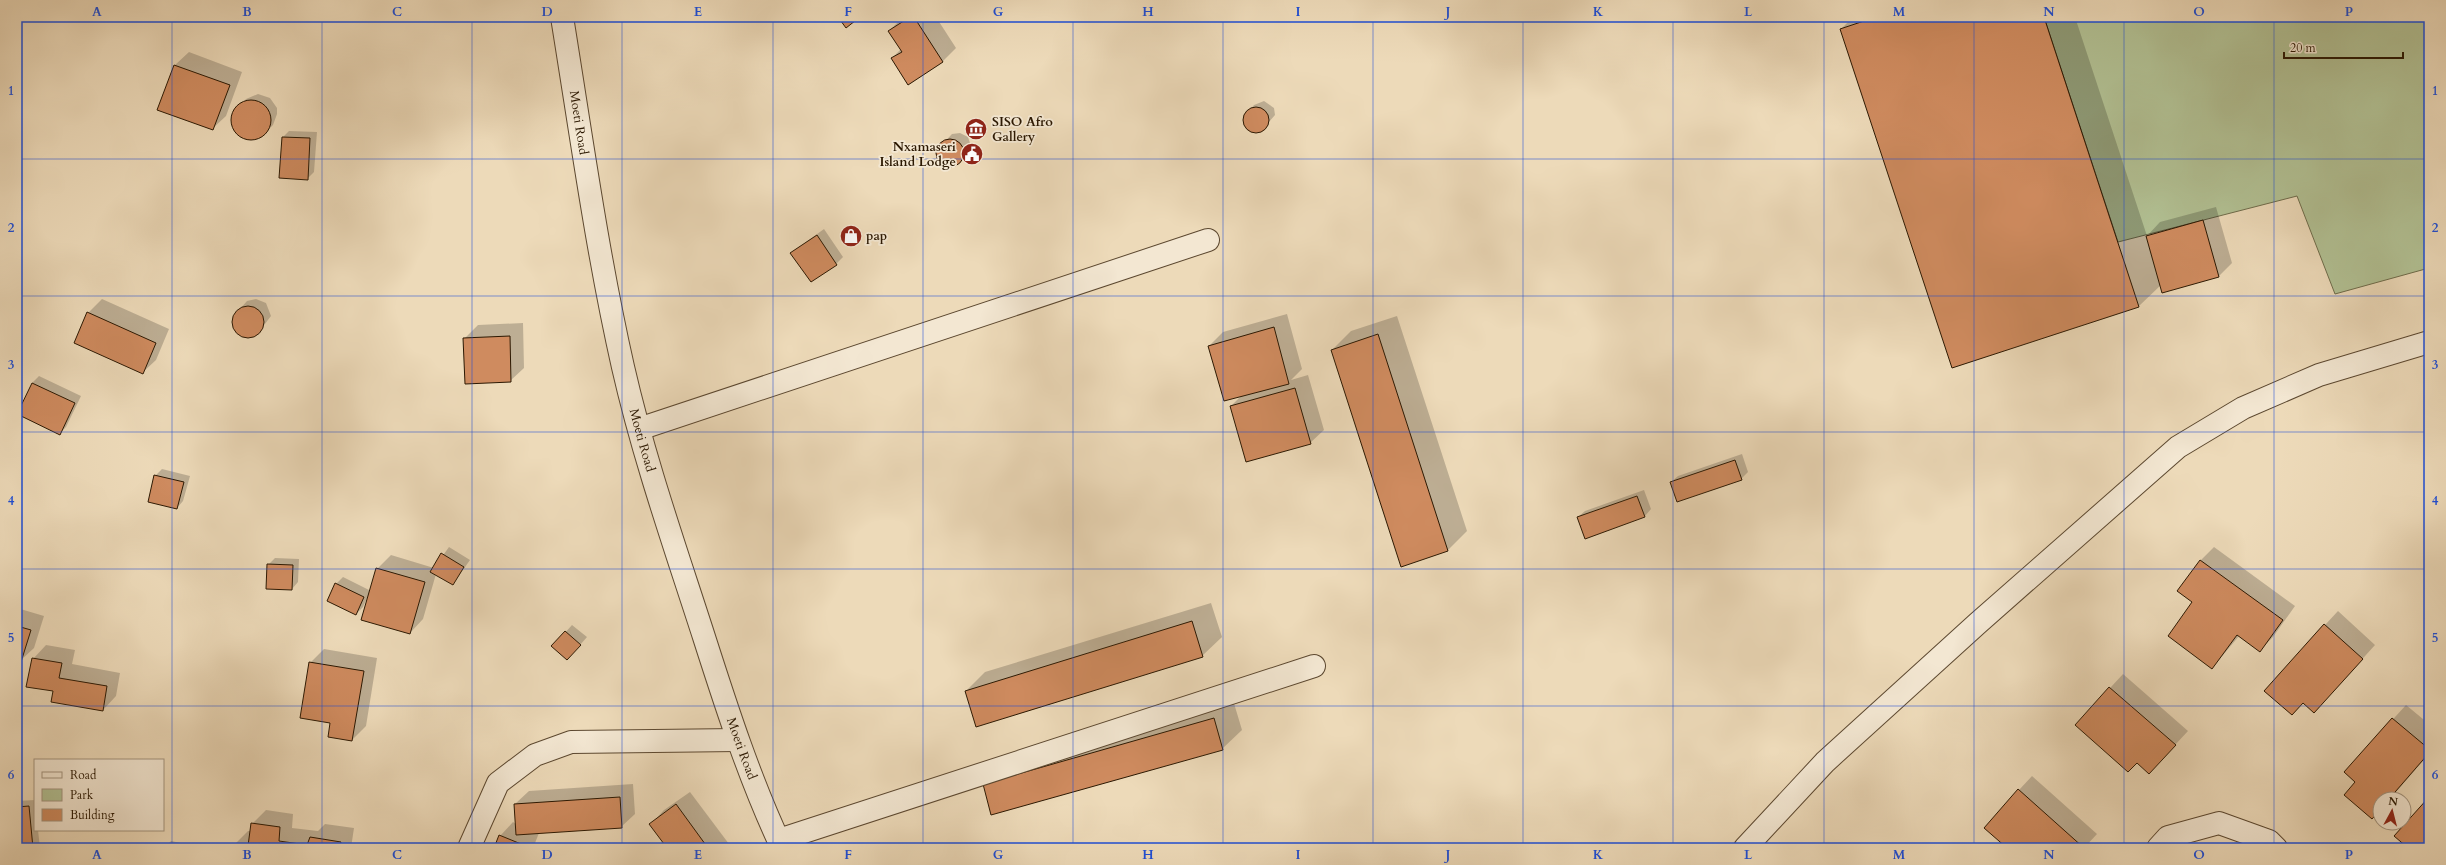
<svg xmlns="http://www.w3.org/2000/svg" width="2446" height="865" font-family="Cardo,serif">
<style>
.green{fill:#b2c194;stroke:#6e6c4b}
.shadow{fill:#0003}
.building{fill:#cf8b5f;stroke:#2b1802}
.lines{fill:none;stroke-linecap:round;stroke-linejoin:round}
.minor-casing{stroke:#5c4830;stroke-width:24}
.minor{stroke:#f3e7d2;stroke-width:22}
.grid{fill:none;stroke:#1d4ed8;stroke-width:1;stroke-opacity:0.55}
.labels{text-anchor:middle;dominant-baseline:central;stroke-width:3.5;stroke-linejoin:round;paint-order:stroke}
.poi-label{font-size:13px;font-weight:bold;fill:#2b1802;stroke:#f3e7d2;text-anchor:start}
.street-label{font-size:13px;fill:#2b1802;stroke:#f3e7d2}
.neatline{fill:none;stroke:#1d4ed8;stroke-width:1.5}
.grid-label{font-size:13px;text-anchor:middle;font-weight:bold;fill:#1d4ed8}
</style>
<rect width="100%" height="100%" fill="#eddab9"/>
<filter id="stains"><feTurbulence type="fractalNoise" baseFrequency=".005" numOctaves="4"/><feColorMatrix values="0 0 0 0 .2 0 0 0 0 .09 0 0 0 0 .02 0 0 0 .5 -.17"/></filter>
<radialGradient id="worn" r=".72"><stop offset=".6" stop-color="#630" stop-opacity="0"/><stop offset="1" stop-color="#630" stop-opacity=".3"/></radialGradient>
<path class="green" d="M2044,17H2429V268L2335,294L2297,196L2118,242Z"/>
<path class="shadow" d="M903,17H936L956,48L943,61L908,84L892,58L901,49L889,31Z
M1853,17H2075L2147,236L2160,222L2216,207L2232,263L2219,276L2161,285L2139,306L1952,367L1841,29Z
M189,52L242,72L226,116L212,129L159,109L175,65Z
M258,94L270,98L277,108V114L273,125L266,132L261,136L249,139L243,137L234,129L232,117L246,99Z
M1264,101L1274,108L1275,115L1263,129L1251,131L1245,126L1244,118L1254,105Z
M289,131L317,132L314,172L307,179L283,137Z
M960,133L968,137L971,146L965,157L958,164L949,166L941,163L937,150L952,134Z
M824,229L843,257L836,264L791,253Z
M102,299L169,329L156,360L142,373L88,313Z
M256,299L266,303L271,316L258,333L249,337L239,335L233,326V317L247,301Z
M1287,314L1302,369L1291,380L1308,375L1324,430L1310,443L1231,406L1242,395L1209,346L1223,332Z
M1397,316L1467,531L1448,550L1332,350L1351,331Z
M523,323L524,368L510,381L465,338L478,325Z
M39,376L81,396L66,427L60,433L18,413L32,383Z
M1742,454L1748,472L1741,479L1671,482L1678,476Z
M162,469L190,476L183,501L177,508L155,476Z
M1644,490L1651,509L1645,516L1585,537L1578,517L1585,511Z
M449,547L470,560L453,584L436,574L423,619L410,633L368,596L363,607L356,614L336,584L343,577L371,591L377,569L391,555L434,568Z
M2214,547L2295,606L2273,637L2260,650L2240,635L2212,668L2194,602L2179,591L2201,560Z
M275,558L299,559L298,582L292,589L268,565Z
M1211,603L1222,637L1202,656L966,691L985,672Z
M17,608L44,616L34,648L20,661L17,660Z
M2338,611L2375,645L2327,698L2325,625Z
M572,625L587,637L574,652L553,646Z
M46,645L75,650L72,664L120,673L116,696L103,710L54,691L33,659Z
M324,649L377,658L366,726L352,740L331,723L310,663Z
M2123,674L2188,731L2149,773L2137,761L2076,725Z
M1233,700L1242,730L1222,749L984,784Z
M2406,705L2429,724V754L2390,799H2380V810L2345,772Z
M2032,776L2097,834L2084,848H2009L2019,790Z
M633,784L635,814L621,827L539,833L533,848H492L500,836L513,822L516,824L515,804L529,791Z
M690,792L732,848H668L651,824L664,810Z
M35,800V830H38L40,848H17V801Z
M266,810L293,814L292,828L318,831L325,824L354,828L351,848H234L235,844L248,831H251L252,824Z
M171,841L201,847V848H164Z"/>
<path class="building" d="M267,17H284L283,20Z
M838,17H860L846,28Z
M910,17H914L943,62L908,85L891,58L902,52L888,31Z
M1876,17H2044L2139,307L1952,368L1840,29Z
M174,65L230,85L213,130L157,110Z
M231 120a20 20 0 1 1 40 0a20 20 0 1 1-40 0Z
M1243 120a13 13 0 1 1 26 0a13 13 0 1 1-26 0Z
M282,137L310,138L308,180L279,178Z
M936 153a14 14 0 1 1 28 0a14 14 0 1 1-28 0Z
M2203,220L2219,277L2162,293L2146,236Z
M817,235L837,265L811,282L790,253Z
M232 322a16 16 0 1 1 32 0a16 16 0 1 1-32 0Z
M87,312L156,343L143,374L74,343Z
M1274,327L1289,384L1224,401L1208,346Z
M1378,334L1448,551L1401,567L1331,350Z
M510,336L511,382L465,384L463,338Z
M32,383L75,403L60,435L17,414Z
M1295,388L1311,444L1246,462L1230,406Z
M1735,460L1742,480L1677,502L1670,482Z
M154,475L184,482L177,509L148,502Z
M1637,496L1645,517L1585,539L1577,517Z
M441,553L464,567L453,585L430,572Z
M2200,560L2283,620L2260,652L2237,635L2212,669L2168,636L2192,602L2177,591Z
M267,564L293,565L292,590L266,589Z
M376,568L425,582L410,634L361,620Z
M335,583L364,597L356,615L327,601Z
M1192,621L1203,657L976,727L965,691Z
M2324,624L2363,659L2314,713L2303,703L2292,715L2264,691Z
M17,626L31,630L21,662L17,661Z
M565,631L581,645L567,660L551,646Z
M32,658L62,663L59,678L107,686L103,711L51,702L53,691L26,687Z
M309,662L364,671L352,741L328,737L330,723L300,718Z
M2109,687L2176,745L2149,774L2137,763L2128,772L2075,725Z
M1214,718L1223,750L991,815L983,784Z
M2392,718L2429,749V753L2389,799H2380V810L2372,819L2344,795L2355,782L2344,772Z
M2018,789L2084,848H2007L1984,828Z
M620,797L622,828L516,835L514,804Z
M2429,797V848H2408L2394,836Z
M676,804L708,848H667L649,824Z
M29,806L33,848H17V807Z
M251,823L280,827L279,841L307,845L310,837L341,842L340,848H233L234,844L248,846Z
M499,835L526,846L525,848H494Z"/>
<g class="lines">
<g class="minor-casing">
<g id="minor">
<path id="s1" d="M562,17C581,134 597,252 623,367C644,459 675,547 704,637C727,709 750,780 782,848"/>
<path d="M639,429L1208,240"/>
<path d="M779,840L1314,666"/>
<path d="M469,848L498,783L535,755L571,742L737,740"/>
<path d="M1745,848L1825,762L1978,623L2178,447L2243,408L2319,375L2429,342"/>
<path d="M2158,848L2168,837L2219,823L2269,841L2276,848"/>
</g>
</g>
<use href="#minor" class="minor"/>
</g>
<path class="grid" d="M172,17V848M322,17V848M472,17V848M622,17V848M773,17V848M923,17V848M1073,17V848M1223,17V848M1373,17V848M1523,17V848M1673,17V848M1824,17V848M1974,17V848M2124,17V848M2274,17V848M17,159H2429M17,296H2429M17,432H2429M17,569H2429M17,706H2429"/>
<defs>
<g id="museum-disc" transform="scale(1.15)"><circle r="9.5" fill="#8f2418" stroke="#f3e7d2"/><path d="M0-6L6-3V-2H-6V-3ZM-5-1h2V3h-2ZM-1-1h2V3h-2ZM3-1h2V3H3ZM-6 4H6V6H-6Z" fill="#fff"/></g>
<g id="civic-disc" transform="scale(1.15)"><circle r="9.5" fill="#8f2418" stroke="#f3e7d2"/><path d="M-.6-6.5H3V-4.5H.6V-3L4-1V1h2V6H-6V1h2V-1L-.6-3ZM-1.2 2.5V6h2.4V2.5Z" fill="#fff"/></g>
<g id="shop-disc" transform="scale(1.15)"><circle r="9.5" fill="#8f2418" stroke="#f3e7d2"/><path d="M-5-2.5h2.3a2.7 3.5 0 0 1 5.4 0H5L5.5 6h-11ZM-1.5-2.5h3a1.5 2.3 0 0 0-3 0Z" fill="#fff"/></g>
</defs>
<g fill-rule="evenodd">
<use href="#museum-disc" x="976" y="129"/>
<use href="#civic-disc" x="972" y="154"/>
<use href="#shop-disc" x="851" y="236"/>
</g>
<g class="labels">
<g class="poi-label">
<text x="992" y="122">SISO Afro<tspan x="992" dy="15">Gallery</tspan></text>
<text x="956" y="147" text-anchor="end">Nxamaseri<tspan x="956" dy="15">Island Lodge</tspan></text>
<text x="866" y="236">pap</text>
</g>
<g class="street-label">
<text stroke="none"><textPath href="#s1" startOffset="107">Moeti Road</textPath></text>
<text stroke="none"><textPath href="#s1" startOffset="431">Moeti Road</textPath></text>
<text stroke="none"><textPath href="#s1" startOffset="755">Moeti Road</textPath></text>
</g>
</g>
<rect width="2446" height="865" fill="none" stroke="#eddab9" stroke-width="44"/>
<rect x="34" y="759" width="130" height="72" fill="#f3e7d2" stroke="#a3947f"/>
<rect x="42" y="772" width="20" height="6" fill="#f3e7d2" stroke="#a3947f"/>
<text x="70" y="779" font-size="12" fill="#2b1802">Road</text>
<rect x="42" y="789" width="20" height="12" fill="#b2c194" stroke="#a3947f"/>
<text x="70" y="799" font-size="12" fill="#2b1802">Park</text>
<rect x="42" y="809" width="20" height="12" fill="#cf8b5f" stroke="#a3947f"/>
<text x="70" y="819" font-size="12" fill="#2b1802">Building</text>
<g transform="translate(2392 811) rotate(7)"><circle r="19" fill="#f3e7d2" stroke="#a3947f"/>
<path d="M0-3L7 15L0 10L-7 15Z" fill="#8f2418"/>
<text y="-6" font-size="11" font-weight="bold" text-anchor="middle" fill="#2b1802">N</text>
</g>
<path d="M2284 52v6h119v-6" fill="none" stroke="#2b1802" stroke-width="2"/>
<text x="2290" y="52" font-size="12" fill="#2b1802" stroke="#f3e7d2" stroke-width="3" paint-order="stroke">20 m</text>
<rect x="22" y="22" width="2402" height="821" class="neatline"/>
<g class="grid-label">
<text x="97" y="16">A</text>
<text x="247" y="16">B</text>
<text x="397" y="16">C</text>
<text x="547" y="16">D</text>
<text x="698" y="16">E</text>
<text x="848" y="16">F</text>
<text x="998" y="16">G</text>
<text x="1148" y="16">H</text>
<text x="1298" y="16">I</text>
<text x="1448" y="16">J</text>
<text x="1598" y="16">K</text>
<text x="1748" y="16">L</text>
<text x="1899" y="16">M</text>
<text x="2049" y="16">N</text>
<text x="2199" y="16">O</text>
<text x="2349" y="16">P</text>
<text x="11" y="95">1</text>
<text x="2435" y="95">1</text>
<text x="11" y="232">2</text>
<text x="2435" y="232">2</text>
<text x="11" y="369">3</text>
<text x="2435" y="369">3</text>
<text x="11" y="505">4</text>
<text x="2435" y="505">4</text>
<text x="11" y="642">5</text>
<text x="2435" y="642">5</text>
<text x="11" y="779">6</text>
<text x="2435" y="779">6</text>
<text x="97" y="859">A</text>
<text x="247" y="859">B</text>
<text x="397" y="859">C</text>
<text x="547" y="859">D</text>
<text x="698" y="859">E</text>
<text x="848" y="859">F</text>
<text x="998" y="859">G</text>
<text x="1148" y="859">H</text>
<text x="1298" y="859">I</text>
<text x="1448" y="859">J</text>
<text x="1598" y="859">K</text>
<text x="1748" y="859">L</text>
<text x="1899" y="859">M</text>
<text x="2049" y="859">N</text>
<text x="2199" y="859">O</text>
<text x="2349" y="859">P</text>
</g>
<rect width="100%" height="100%" filter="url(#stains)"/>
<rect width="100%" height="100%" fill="url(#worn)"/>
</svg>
